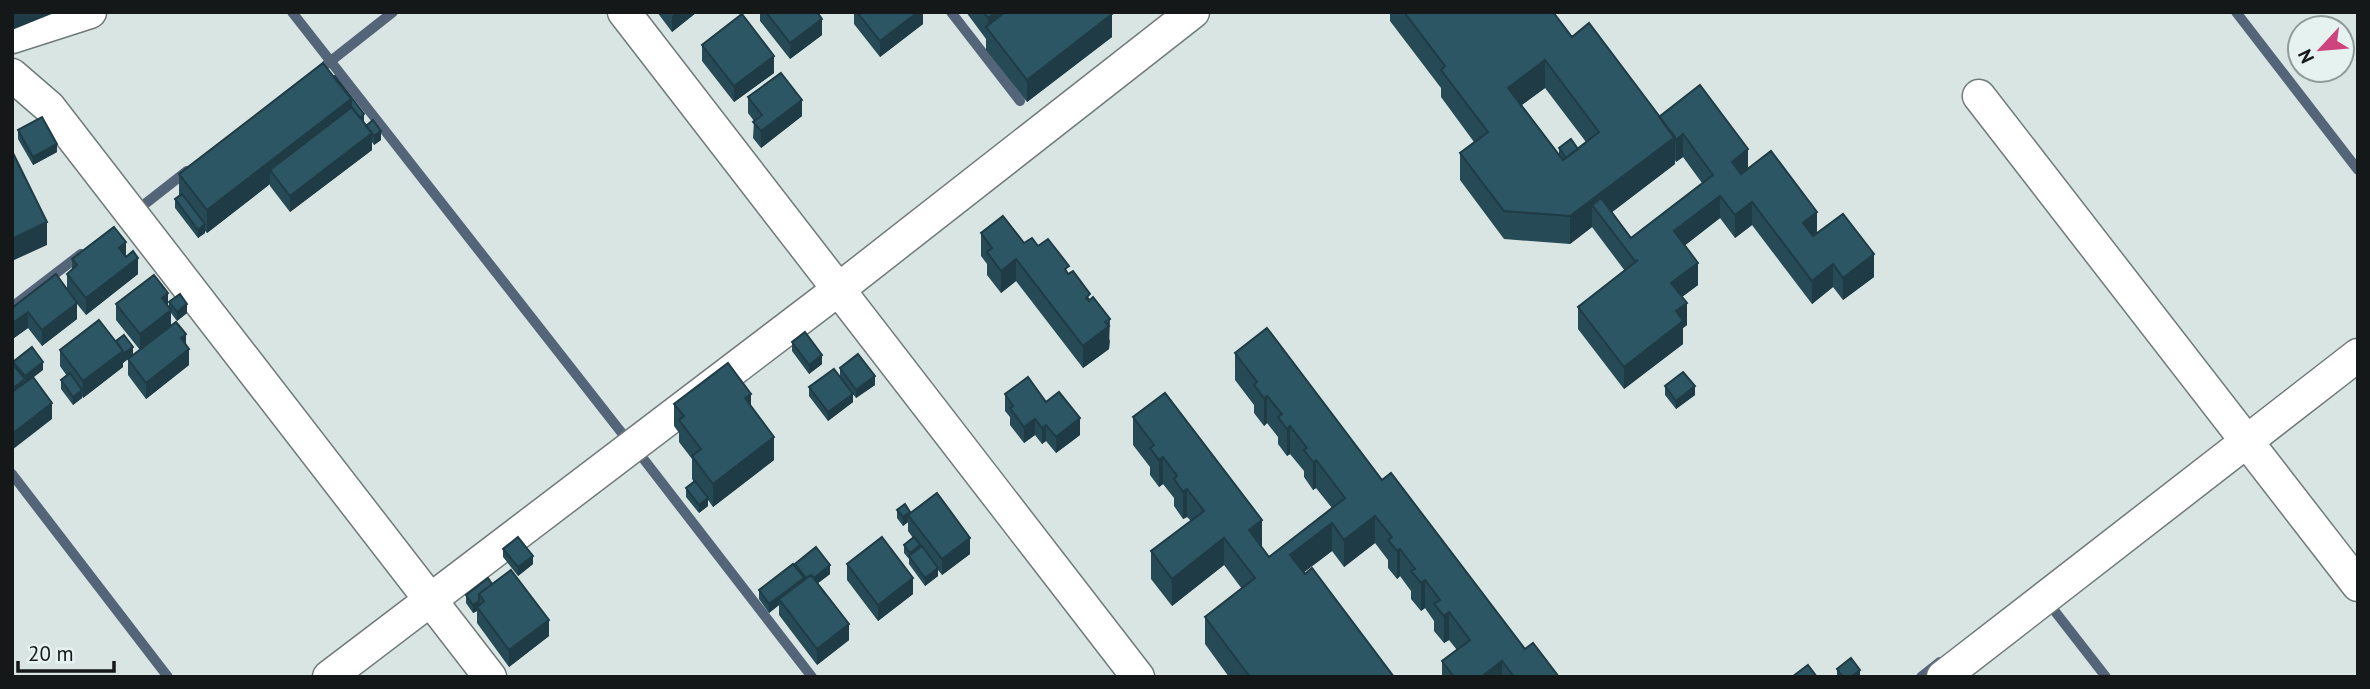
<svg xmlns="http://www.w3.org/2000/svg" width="2370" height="689" font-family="'PT Sans',sans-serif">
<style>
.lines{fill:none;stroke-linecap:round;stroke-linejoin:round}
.stream{stroke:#546479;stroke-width:10}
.minor-casing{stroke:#6f7a79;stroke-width:35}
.minor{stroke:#fff;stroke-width:32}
.wall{fill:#264a56;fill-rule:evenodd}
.shaded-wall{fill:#1f3c46}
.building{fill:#2c5664;stroke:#1f3c46;stroke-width:2;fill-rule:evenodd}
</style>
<rect width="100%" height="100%" fill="#d8e5e3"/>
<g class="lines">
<path class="stream" d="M292,12L625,437
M951,12L1020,101
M2236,12L2358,170
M327,64L393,12
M141,207L187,171
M12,307L81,254
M642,457L812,677
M12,474L168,677
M2050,605L2106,677
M1921,677L1940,662"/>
<g class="minor-casing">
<path id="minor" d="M624,12L1138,677
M12,37L90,12
M12,75L49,107L490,677
M1979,96L2358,585
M329,677L839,289L1193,12
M1943,677L2358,355"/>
</g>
<use href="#minor" class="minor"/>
</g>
<path class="wall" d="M657,12H697L672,32Z
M760,12H817L822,35L790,59L760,21Z
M854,12H923V24L880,57L854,24Z
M966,12H1111L1112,37L1027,102L986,50V39Z
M1390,12H1553L1572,37L1659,117L1748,169L1817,233L1874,277L1843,300L1833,287L1812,304L1752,225L1735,238L1720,218L1685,245L1698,285L1682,297L1687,325L1683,328V344L1624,389L1578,329V307L1625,271L1592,227L1570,244L1504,239L1460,180V153L1474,142L1441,97V88L1390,21ZM1545,88L1586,142L1578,149L1559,148V155L1522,105ZM1683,157L1702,183L1631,238L1612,212L1675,164V160L1676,162Z
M702,45L774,73L734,102L702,61Z
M748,97L802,116L761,148L753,138L754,121L748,113Z
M364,123L381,140L374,145L372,142V150L290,212L270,186V184L207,233L205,231V233L198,238L175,208V199L179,196V174Z
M18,130L57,152L33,165L18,139Z
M981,233L1038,246L1069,274L1090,299L1110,341L1109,349L1083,368L1016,281L1001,293L987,275V264L981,256Z
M126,242V257L138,274L86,315L77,304V319L42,346L28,328L14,338L12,336V308L67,289V274L72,269V259Z
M169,302L187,313L177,321L171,313V326L186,345L189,365L146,399L128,375V359L123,363V367L83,398L82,396V398L73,405L61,389V380L67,376L60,366V350L116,341L133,355L140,350L116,320V304L168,306L169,308Z
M792,342L822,364L809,374L792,351Z
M1235,353L1382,480L1525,649L1559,677H1442V661L1457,650L1449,640L1444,643L1434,631V621L1425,608L1421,611L1411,599V591L1400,576L1397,579L1388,568V560L1375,543L1344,567L1332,551L1304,572L1394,677H1229L1205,644V617L1242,589L1224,565L1172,606L1151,579V551L1191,521L1187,517L1183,519L1174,506V498L1163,484L1159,487L1150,475V467L1133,445V417L1262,548L1269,557L1332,508L1316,488L1313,490L1304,477V471L1290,454L1287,456L1278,444V437L1267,423L1264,426L1254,413V405L1235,380Z
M840,368L875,385L856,398L853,394V402L828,421L809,396V387L840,376Z
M1665,386L1695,395L1676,409L1665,395Z
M1005,394L1046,402L1080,435L1056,453L1046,441L1042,444L1035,435L1024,443L1010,425V417L1005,411Z
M674,404L751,406L774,460L713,507L708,500V506L699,513L686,497V488L694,482L692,479V459L679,442V433L674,426Z
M897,510L910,514L970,554L942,575L938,570V576L925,586L909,564V559L904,553V545L913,538L908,531V522L903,526L897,518Z
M503,549L533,564L518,576L503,557Z
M795,564L830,574L818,583L849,640L817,665L779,615V605L769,613L759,599V590L795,566Z
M847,564L913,594L878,621L847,580Z
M492,584L549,636L509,667L477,623V611L473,613L466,603V595Z
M1837,669L1860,677H1837Z"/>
<path class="shaded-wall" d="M12,12H54V13L12,30Z
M676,12H697L672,32V16Z
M918,12H923V24L880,57V41Z
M996,12H1025L988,29V18Z
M1112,14V37L1027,102V80Z
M822,19V35L790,59V43Z
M774,56V73L734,102V86Z
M1545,60V88L1508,115V88Z
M351,99V121L270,170V184L207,233V210Z
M802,100V116L761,148V131Z
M364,114V123L358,128V119Z
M381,131V140L374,145V136Z
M372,133V150L290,212V196Z
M1683,134V157L1676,162V140Z
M1675,137V164L1603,219L1592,205V227L1570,244V216Z
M57,144V152L33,165V157Z
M1748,149V171L1732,184V162Z
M1720,196V218L1674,254V231Z
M1752,202V225L1735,238V215Z
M1817,212V234L1803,245V223Z
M47,222V245L12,261V239Z
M205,224V233L198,238V230Z
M126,242V258L119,248Z
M1874,254V277L1843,300V278Z
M138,258V274L86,315V298Z
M1016,259V281L1001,293V271Z
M1698,263V285L1671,305V283Z
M1833,264V287L1812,304V281Z
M168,293V309L162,298Z
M77,303V319L42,346V330Z
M1687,303V325L1683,328V344L1624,389V367L1676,311Z
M187,304V313L177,321V312Z
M171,310V326L140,350V334Z
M28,312V328L14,338V322Z
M1110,319L1109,349L1083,368V346Z
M186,334V351L181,338Z
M133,347V355L123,363V367L83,398V381L123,351Z
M189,349V365L146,399V383Z
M822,355V364L809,374V365Z
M43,362V370L25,384L12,405V389L25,380V376Z
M875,376V385L856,398V390Z
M1695,386V395L1676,409V401Z
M82,390V398L73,405V397Z
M751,394V416L745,398Z
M853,394V402L828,421V412Z
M1267,396V423L1264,426V398Z
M52,403V419L12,450V434Z
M1080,418V435L1056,453V437Z
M1035,419V435L1024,443V427Z
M1046,425V441L1042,444V428Z
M1290,426V454L1287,456V429Z
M774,437V460L713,507V484Z
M1163,457V484L1159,487V460Z
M1316,460V488L1313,490V462Z
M1187,489V517L1183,519V492Z
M708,498V506L699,513V505Z
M910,512V517L908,515V522L903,526V517Z
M1375,516V543L1344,567V540Z
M1262,520V548L1249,530Z
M1332,523V551L1290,583V555Z
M970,538V554L942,575V559Z
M1224,538V565L1172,606V579Z
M1400,549V576L1397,579V551Z
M533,556V564L518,576V567Z
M830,565V574L809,590V582Z
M938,568V576L925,586V578Z
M804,578V586L779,599V605L769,613V604Z
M913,578V594L878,621V605Z
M1425,580V608L1421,611V583Z
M479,601V609L477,607V611L473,613V605Z
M1449,612V640L1444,643V616Z
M549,620V636L509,667V650Z
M849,624V640L817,665V649Z
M1502,661V677H1481Z
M1860,670V677H1851Z"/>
<path class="building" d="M766,12H817L822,19L790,43Z
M857,12H918L880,41Z
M983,12H996L988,18Z
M1005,12H1111L1112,14L1027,80L986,27Z
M1404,12H1553L1572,37L1589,23L1675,137L1570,216L1504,211L1460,153L1488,132L1441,70L1445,66ZM1545,60L1599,132L1563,160L1508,88Z
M742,14L774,56L734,86L702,45Z
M323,63L351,99L207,210L179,174Z
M781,73L802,100L761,131L753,122L762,115L748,97Z
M335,76L364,114L360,118L351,107V99L334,77Z
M1700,85L1748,149L1732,162L1741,174L1771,151L1817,212L1803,223L1813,236L1843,214L1874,254L1843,278L1833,264L1812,281L1752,202L1735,215L1720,196L1674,231L1698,263L1671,283L1687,303L1676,311L1683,321L1624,367L1578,307L1638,260L1635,261L1592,205L1601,198L1631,238L1713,175L1683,134L1676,140L1659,117Z
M352,107L372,133L290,196L270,170Z
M42,117L57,144L33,157L18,130Z
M373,120L381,131L374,136L366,126Z
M1571,139L1578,149L1566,158L1559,148Z
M12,151L47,222L12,239Z
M182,194L205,224L198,230L175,199Z
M1003,216L1024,243L1032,238L1038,246L1048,239L1069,266L1065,269L1068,274L1073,271L1090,294L1086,298L1089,301L1093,297L1110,319L1105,322L1109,326L1083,346L1016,259L1001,271L987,252L992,248L981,233Z
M114,227L126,242L119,248L126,257L133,251L138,258L86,298L67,274L77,265L72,259Z
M56,274L77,303L42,330L28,312L14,322L12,320V308Z
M154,275L168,293L162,298L171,310L140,334L116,304Z
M180,294L187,304L177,312L169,302Z
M99,320L123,351L83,381L60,350Z
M176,322L186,334L181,338L189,349L146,383L128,359Z
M1267,328L1382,480L1391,473L1525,649L1533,643L1559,677H1514L1502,661L1481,677H1454L1442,661L1470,640L1449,612L1444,616L1434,604L1440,600L1425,580L1421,583L1411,571L1415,569L1400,549L1397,551L1388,540L1392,537L1375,516L1344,540L1332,523L1290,555L1305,574L1312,568L1394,677H1250L1205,617L1255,578L1224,538L1172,579L1151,551L1204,511L1187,489L1183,492L1174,479L1177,476L1163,457L1159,460L1150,448L1154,445L1133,417L1165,393L1262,520L1249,530L1269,557L1345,498L1316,460L1313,462L1304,450L1307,448L1290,426L1287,429L1278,417L1282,414L1267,396L1264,398L1254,385L1257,382L1235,353Z
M805,332L822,355L809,365L792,342Z
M124,335L133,347L123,354V351L116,341Z
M32,347L43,362L25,376L13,362Z
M858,354L875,376L856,390L840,368Z
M12,363L25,379L12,389Z
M728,363L751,394L745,398L774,437L713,484L692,456L701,449L679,420L684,416L674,404Z
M834,369L853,394L828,412L809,387Z
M1683,372L1695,386L1676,401L1665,386Z
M70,373L82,390L73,397L61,380Z
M33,377L52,403L12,434V392Z
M1028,377L1046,402L1059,392L1080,418L1056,437L1046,425L1042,428L1035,419L1024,427L1010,408L1013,406L1005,394Z
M695,481L708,498L699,505L686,488Z
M937,493L970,538L942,559L908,515Z
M905,504L910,512L903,517L897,510Z
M518,537L533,556L518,567L503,549Z
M882,537L913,578L878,605L847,564Z
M914,537L920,545L910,553L904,545Z
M922,546L938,568L925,578L909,556Z
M816,547L830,565L814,578L811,575L806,578L795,564Z
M793,564L804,578L769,604L759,590Z
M511,570L549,620L509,650L477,607L484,601L479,594Z
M811,575L849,624L817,649L779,599Z
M488,578L492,584L479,594V601L473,605L466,595Z
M1851,658L1860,670L1851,677H1843L1837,669Z
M1808,665L1817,677H1792Z"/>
<rect width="2370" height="689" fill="none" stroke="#141818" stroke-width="28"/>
<g transform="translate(2321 49) rotate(244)"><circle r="33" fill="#e5f2f0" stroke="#919b9a" stroke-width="2"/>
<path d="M0-5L12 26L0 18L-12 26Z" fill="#ce447c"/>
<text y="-10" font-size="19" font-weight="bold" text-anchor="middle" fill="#141818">N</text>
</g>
<path d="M18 661v10h96v-10" fill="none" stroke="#141818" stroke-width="3.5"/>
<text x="28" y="661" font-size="21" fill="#141818" stroke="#e5f2f0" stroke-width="5" paint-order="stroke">20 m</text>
</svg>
